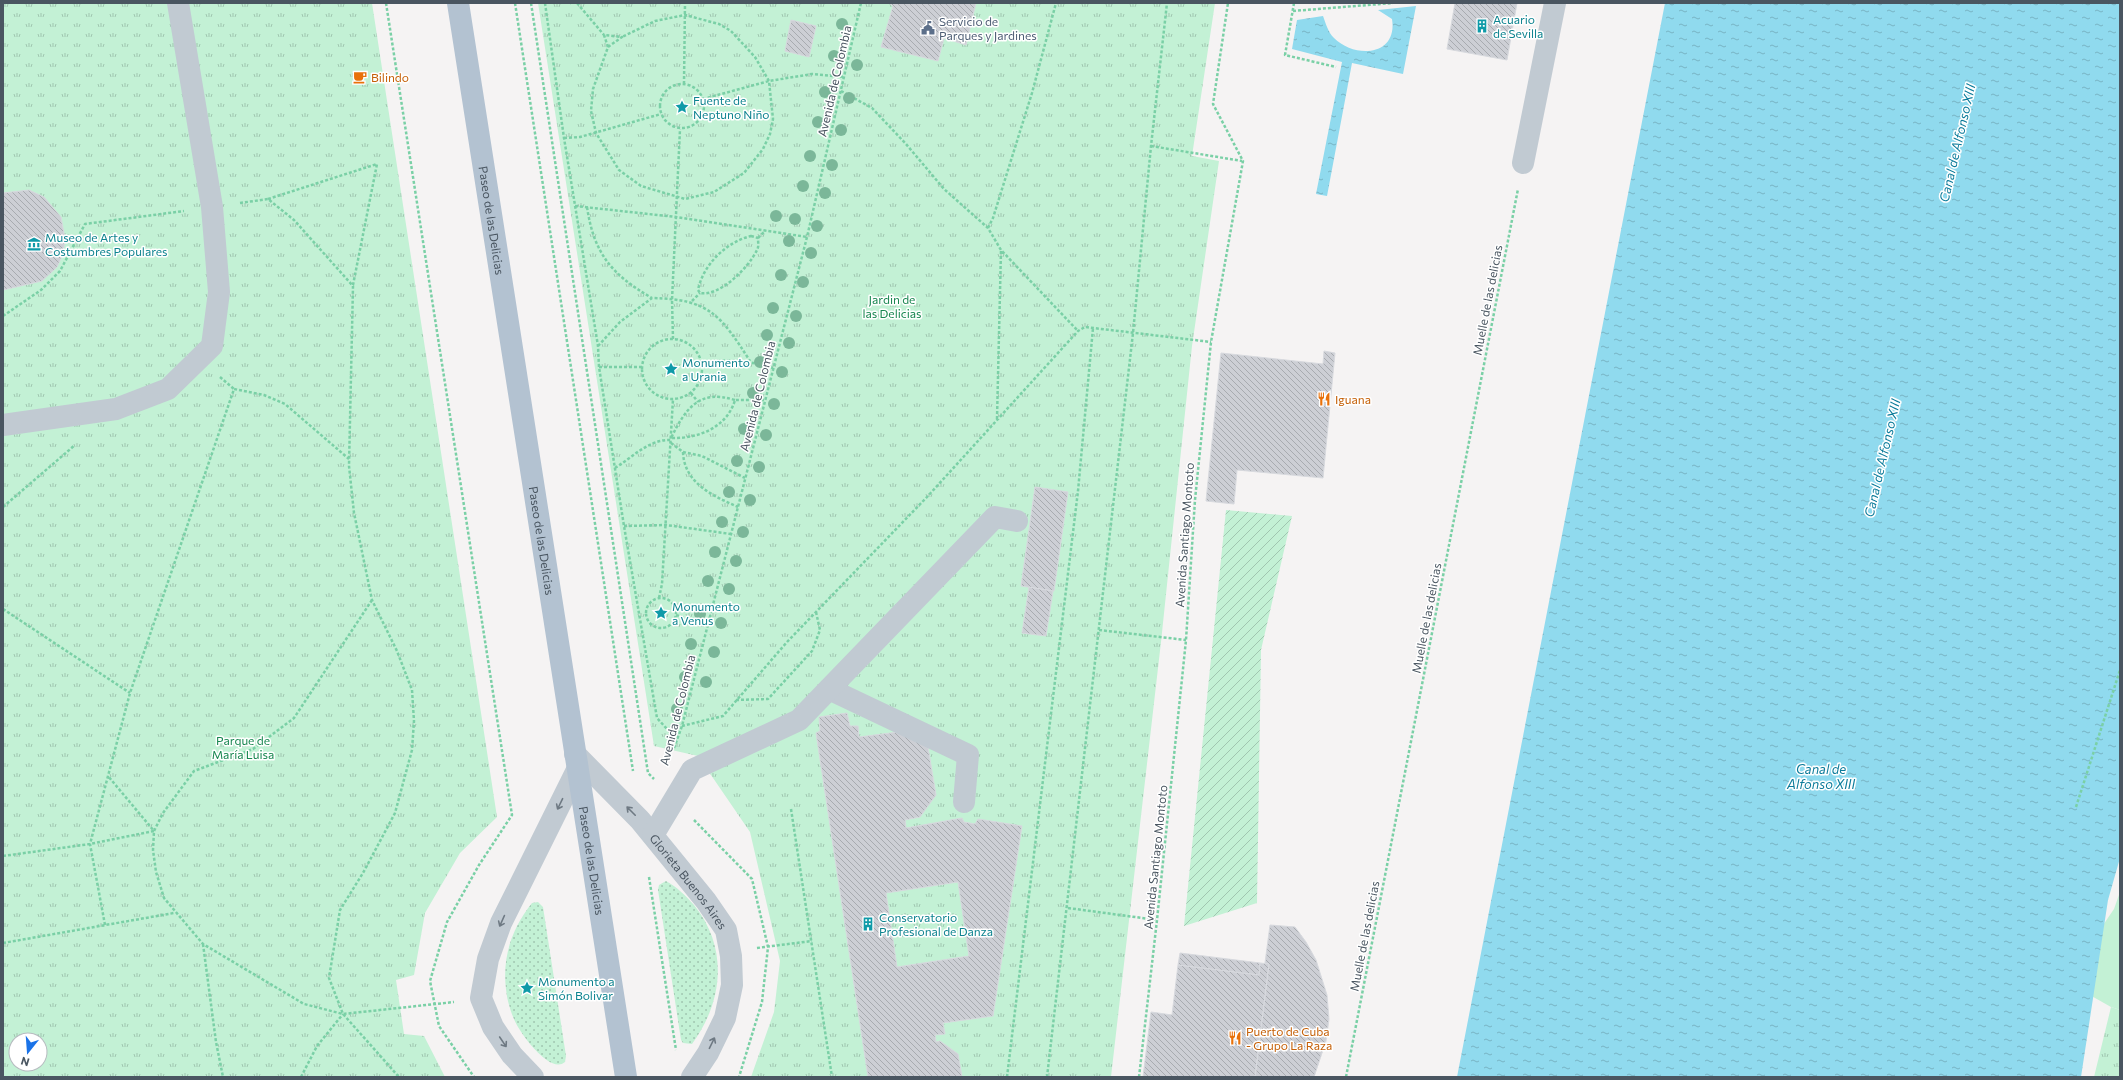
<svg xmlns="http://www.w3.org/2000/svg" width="2123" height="1080" font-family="Commissioner,sans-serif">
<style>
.grass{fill:url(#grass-dots)}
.park{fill:url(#park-tufts);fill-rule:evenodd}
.garden{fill:url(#garden-furrows)}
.pitch{fill:#c3f1d5}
.water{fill:url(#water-ripples)}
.building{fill:url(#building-back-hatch);stroke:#d7d9de;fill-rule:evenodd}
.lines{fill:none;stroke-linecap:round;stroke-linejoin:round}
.path{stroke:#7ad0a6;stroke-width:2.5;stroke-dasharray:3 2;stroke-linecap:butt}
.minor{stroke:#c1cad2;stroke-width:22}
.major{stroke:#b3c2d1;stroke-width:22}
.tree{fill:#7bb799}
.oneway{stroke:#6e7983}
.labels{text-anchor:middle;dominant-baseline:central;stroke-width:3;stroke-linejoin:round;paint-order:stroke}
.culture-label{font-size:12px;fill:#0d838f;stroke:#fff;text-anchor:start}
.service-label{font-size:12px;fill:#4e5e75;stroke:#fff;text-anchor:start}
.food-label{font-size:12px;fill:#c56008;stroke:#fff;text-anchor:start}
.street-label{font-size:12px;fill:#4a5661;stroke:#fff}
.park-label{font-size:12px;fill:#17864f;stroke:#fff}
.water-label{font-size:13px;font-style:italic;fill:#0c7c9b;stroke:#fff}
</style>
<defs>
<pattern id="grass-dots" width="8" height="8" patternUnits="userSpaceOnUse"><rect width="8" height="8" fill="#c3f1d5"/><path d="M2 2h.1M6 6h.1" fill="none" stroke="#a0c6b0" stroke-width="1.8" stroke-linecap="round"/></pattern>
<pattern id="park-tufts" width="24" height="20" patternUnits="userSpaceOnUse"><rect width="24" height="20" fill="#c3f1d5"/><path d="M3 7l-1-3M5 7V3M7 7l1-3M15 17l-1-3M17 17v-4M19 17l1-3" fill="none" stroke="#a0c6b0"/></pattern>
<pattern id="garden-furrows" width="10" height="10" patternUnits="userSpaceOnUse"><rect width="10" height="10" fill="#c3f1d5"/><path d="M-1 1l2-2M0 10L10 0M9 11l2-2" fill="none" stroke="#a0c6b0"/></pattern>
<pattern id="water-ripples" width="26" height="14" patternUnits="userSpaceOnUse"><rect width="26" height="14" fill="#90daee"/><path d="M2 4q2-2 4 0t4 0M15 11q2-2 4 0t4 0" fill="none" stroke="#78b4c4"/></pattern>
<pattern id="building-back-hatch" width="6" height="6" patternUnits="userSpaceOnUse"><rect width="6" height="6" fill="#cdcfd5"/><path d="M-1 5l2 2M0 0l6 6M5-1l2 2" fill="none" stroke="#a8abb0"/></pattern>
</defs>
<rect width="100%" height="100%" fill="#f5f3f3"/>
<path class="grass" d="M666,881C677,887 686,896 694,905C729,948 723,1002 692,1044L683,1043L681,1040L658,890L659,885Z
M538,902L543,907L566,1056L565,1062C551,1074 525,1039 518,1027C512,1017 507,1001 506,989C502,957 512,928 532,903Z"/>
<path class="park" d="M3,3H372L497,817L460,853L425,913L414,975L396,980L404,1034L424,1036L445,1077H3ZM16,1040H40V1064H16Z
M538,3H1215L1192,156L1219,161L1192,346L1161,642L1111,1077H751L774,1012L780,961L750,832L698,756L654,746Z
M2111,1007L2120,1010V1077H2094Z"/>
<path class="garden" d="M1226,510L1292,516L1261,650L1257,903L1184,926Z"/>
<path class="pitch" d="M2120,892V1010L2111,1007L2088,994L2097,934L2114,909Z"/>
<path class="water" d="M1665,3H2120V858L2108,900L2081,1077H1457Z
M1416,6L1403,74L1352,63L1327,196L1316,194L1342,62L1292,49L1297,20L1323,16C1326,24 1328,32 1334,38C1355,59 1398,56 1392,19L1378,10Z"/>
<path class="building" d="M889,3H976L966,45L944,38L938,61L881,47L893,6Z
M1455,3H1517L1507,60L1447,49Z
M791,20L816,26L809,57L785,51Z
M29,190L44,197L61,217L65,239L63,254L57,267L42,281L3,290V193Z
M1324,351L1335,353L1323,478L1237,470L1234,504L1206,501L1221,353L1323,364Z
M1035,487L1068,492L1054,591L1021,586Z
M1029,587L1053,591L1046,636L1022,633Z
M847,713L850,726H858L859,737L906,731L928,747L936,795L920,817L905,820L906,828L962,818L964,822L975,824L978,819L1022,826L993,1016L943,1023L945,1034L935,1035L936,1042L940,1041L958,1054L962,1077H868L816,733L820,731L819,717ZM958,882L969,956L897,967L886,893Z
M1270,925L1295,927L1306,942L1316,960L1327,995L1329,1019L1326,1041L1314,1077H1255L1269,964L1265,963Z
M1180,953L1260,963L1259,975L1178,965Z
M1260,963L1269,964L1255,1077H1143L1151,1012L1172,1015L1178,965L1259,975Z"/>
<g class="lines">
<path class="path" d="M386,3L512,815L479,865L447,922L430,981L439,1026L474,1077
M515,3L633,771
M531,3L648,773L654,779
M545,3L564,138L598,346L599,367L624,526L657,718L677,740
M570,3H571
M577,3L604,35
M1294,3L1285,55L1336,67
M1293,11L1393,3
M608,47L622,37L604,35L608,47L593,89L591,111L596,133L619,170L641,186L685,199L714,192L744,173L763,149L770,134L773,119L769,81L755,57L731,31L719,24L685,15L655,21L622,37
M660 106a22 22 0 1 1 44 0a22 22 0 1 1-44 0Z
M684,84L685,3
M841,91L872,108L906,144L944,189L988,228L1001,250L1078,331
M703,99L769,81L812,74L845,77
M564,138L580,137L661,114
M1151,146L1242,161
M268,199L377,164L353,285
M240,203L268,199L294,220L353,286L349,466L354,513L372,600L397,651L412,690L414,721L412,750L395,813L363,873L340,910L329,978L343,1014L454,1002
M575,206L676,217L807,237
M587,207C594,254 612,275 652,298
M988,228L993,218L1032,93L1056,3
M751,236L758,238C758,242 759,247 757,250C749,267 720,297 700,293L698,290C703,265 726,242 751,236Z
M758,238L766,230
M692,301L700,293
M3,316L41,290L60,271L85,224L184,211
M642 369a30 30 0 1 1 60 0a30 30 0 1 1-60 0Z
M673,339L672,300L680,129
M598,346L620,322L652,298C710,299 721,316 750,361
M702,363C727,358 750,361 773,368
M599,367H643
M220,377L234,389
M691,393L698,402
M735,400C699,389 686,408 671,438C697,439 727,428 735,400H765
M997,419L1001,250
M671,443L683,452L702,456L745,478
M683,452C684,483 713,496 738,507
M615,468C633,457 649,439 671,440
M3,507L75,445
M624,526L666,525L731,534
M646 613a15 15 0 1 1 30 0a15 15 0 1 1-30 0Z
M659,598L662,584L673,399
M372,600L294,718L253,749L194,771L163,813L154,831L153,850L156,872L164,898L203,944L304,1004L343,1014L399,1077
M3,609L130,693
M676,615L707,625
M1099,630L1186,640
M736,700L768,699L812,651L820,630L816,612
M682,726L723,716L787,642L927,497L1078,331L1085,327L1211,342
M674,748L682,726L807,237L861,3
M2076,807L2120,670
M791,809L832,1077
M694,820L752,879L768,947L762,1002L739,1077
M3,856L90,844L154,831L108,776
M649,877L676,1050
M1068,908L1157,920
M105,925L90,844L130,693L234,389L264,395L285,404L349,459
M3,943L174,913
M203,944L216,1042L223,1077
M757,948L812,941
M301,1077L317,1046L343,1014
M1007,1077L1078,491L1093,328
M1047,1077L1133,333L1151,146L1167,3
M1139,1077L1157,920L1186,640L1195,500L1211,342L1243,161L1213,104L1228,3
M1346,1077L1518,189"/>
<g class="minor">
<path d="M1523,163L1555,3"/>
<path d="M3,425L116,409L168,389L212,346L219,292L212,207L178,3"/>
<path d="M829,689L968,755L964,802"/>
<path id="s1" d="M575,754L640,820L706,901L726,930L731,956L732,985L725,1018L708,1053L692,1077"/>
<path d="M653,835L692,770L799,720L995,517L1017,521"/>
<path d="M533,1077L512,1055L493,1027L481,998L488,959L501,923L577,770"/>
</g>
<path class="major" id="s2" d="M458,3L626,1077"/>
</g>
<g class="tree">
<circle cx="842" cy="24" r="6"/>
<circle cx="834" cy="56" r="6"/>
<circle cx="857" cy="65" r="6"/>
<circle cx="825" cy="92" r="6"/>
<circle cx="849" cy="98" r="6"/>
<circle cx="818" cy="122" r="6"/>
<circle cx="841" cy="130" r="6"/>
<circle cx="810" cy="156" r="6"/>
<circle cx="832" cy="165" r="6"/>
<circle cx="803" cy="186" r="6"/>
<circle cx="825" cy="193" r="6"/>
<circle cx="776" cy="216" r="6"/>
<circle cx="795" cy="219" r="6"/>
<circle cx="817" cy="226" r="6"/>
<circle cx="789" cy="241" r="6"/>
<circle cx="811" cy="253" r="6"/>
<circle cx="781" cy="275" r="6"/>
<circle cx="803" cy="282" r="6"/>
<circle cx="773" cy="308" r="6"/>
<circle cx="796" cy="316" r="6"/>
<circle cx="767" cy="335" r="6"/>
<circle cx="789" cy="343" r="6"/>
<circle cx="760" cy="362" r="6"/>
<circle cx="782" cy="372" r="6"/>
<circle cx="753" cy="393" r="6"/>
<circle cx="774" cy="404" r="6"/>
<circle cx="744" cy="429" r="6"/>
<circle cx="766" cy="435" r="6"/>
<circle cx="737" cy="461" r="6"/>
<circle cx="759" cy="467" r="6"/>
<circle cx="729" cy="492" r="6"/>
<circle cx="750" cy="500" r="6"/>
<circle cx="722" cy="522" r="6"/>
<circle cx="743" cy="532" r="6"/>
<circle cx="715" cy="552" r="6"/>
<circle cx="736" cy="561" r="6"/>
<circle cx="708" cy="581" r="6"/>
<circle cx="729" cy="589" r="6"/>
<circle cx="700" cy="614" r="6"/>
<circle cx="721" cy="623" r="6"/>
<circle cx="691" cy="644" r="6"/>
<circle cx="714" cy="652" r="6"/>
<circle cx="685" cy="677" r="6"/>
<circle cx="706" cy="682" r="6"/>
<circle cx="677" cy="709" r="6"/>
</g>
<defs><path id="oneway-shaft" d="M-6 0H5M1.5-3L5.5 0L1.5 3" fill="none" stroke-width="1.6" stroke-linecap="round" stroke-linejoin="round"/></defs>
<g class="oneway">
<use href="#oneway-shaft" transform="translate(560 804) rotate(116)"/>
<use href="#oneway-shaft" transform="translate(631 811) rotate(-135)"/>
<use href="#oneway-shaft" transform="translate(502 921) rotate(114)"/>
<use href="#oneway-shaft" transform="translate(503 1042) rotate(56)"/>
<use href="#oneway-shaft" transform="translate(712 1043) rotate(-64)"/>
</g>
<defs>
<g id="building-bare" transform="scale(1.08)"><path d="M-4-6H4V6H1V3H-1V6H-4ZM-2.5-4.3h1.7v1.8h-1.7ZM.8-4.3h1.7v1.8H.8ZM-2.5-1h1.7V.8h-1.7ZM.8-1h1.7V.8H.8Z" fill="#0f9aa8" stroke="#fff" stroke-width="2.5" paint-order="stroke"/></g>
<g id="civic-bare" transform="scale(1.08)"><path d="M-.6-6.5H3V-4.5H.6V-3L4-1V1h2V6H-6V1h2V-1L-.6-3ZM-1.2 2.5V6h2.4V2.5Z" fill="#5c6f8a" stroke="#fff" stroke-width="2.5" paint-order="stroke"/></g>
<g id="cafe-bare" transform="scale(1.08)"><path d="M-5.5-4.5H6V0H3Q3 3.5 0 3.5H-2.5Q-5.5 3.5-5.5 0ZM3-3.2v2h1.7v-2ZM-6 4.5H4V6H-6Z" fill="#e8710a" stroke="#fff" stroke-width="2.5" paint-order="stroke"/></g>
<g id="sight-bare" transform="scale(1.08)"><path d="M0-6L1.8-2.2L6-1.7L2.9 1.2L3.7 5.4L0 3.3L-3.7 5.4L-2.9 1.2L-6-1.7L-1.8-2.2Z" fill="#0f9aa8" stroke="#fff" stroke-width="2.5" paint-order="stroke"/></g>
<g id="museum-bare" transform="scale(1.08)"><path d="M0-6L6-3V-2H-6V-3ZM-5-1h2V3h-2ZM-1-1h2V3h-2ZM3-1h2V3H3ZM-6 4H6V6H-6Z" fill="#0f9aa8" stroke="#fff" stroke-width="2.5" paint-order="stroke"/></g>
<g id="restaurant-bare" transform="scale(1.08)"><path d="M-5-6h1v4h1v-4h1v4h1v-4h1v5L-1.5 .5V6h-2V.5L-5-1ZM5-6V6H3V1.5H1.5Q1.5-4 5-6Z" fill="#e8710a" stroke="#fff" stroke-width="2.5" paint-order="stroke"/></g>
</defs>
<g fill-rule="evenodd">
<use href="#building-bare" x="1482" y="26"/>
<use href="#civic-bare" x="928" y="28"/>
<use href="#cafe-bare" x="360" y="77"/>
<use href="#sight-bare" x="682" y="107"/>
<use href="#museum-bare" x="34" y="244"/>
<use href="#sight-bare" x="671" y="369"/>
<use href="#restaurant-bare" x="1324" y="399"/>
<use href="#sight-bare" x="661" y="613"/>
<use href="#building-bare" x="868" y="924"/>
<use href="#sight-bare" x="527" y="988"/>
<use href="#restaurant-bare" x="1235" y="1038"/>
</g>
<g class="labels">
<g class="culture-label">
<text x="1493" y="19">Acuario<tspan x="1493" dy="14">de Sevilla</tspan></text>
<text x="693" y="100">Fuente de<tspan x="693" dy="14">Neptuno Niño</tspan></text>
<text x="45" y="237">Museo de Artes y<tspan x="45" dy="14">Costumbres Populares</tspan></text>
<text x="682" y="362">Monumento<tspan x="682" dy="14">a Urania</tspan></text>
<text x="672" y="606">Monumento<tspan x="672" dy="14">a Venus</tspan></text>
<text x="879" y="917">Conservatorio<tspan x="879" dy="14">Profesional de Danza</tspan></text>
<text x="538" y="981">Monumento a<tspan x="538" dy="14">Simón Bolivar</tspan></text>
</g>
<g class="service-label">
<text x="939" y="21">Servicio de<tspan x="939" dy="14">Parques y Jardines</tspan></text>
</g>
<g class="food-label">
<text x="371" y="77">Bilindo</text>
<text x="1335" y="399">Iguana</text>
<text x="1246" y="1031">Puerto de Cuba<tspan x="1246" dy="14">- Grupo La Raza</tspan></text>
</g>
<g class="street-label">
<text transform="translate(834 81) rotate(-77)">Avenida de Colombia</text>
<text stroke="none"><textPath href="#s2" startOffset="220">Paseo de las Delicias</textPath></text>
<text transform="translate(1487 300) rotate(-79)">Muelle de las delicias</text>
<text transform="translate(757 396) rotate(-76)">Avenida de Colombia</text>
<text transform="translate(1184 535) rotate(-86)">Avenida Santiago Montoto</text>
<text stroke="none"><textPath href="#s2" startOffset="544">Paseo de las Delicias</textPath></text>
<text transform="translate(1426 618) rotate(-79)">Muelle de las delicias</text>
<text transform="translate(677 710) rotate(-76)">Avenida de Colombia</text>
<text transform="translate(1155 857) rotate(-84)">Avenida Santiago Montoto</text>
<text stroke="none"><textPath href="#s2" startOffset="868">Paseo de las Delicias</textPath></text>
<text stroke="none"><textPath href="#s1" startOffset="171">Glorieta Buenos Aires</textPath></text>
<text transform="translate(1364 936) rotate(-79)">Muelle de las delicias</text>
</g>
<g class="park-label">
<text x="892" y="299">Jardin de<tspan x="892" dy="14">las Delicias</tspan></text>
<text x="243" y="740">Parque de<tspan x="243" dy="14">María Luisa</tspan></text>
</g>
<g class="water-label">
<text transform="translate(1957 143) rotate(-77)">Canal de Alfonso XIII</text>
<text transform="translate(1882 458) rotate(-77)">Canal de Alfonso XIII</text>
<text x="1821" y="769">Canal de<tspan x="1821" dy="15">Alfonso XIII</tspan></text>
</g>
</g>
<rect width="2123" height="1080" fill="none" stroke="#4a5661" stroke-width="8"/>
<g transform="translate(28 1052) rotate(197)"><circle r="19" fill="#ffffff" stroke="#b7bbc0"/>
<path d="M0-3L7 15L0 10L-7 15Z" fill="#1a73e8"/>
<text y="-6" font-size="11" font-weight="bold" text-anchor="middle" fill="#4a5661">N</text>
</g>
</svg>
